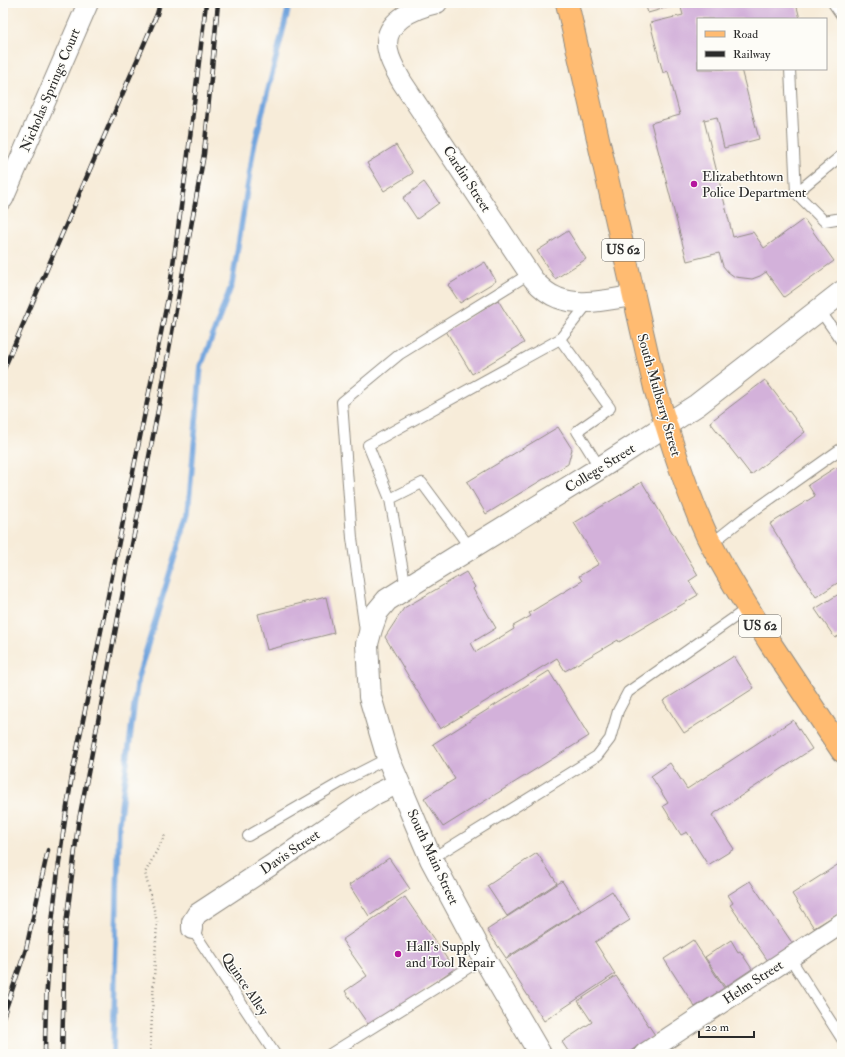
<svg xmlns="http://www.w3.org/2000/svg" width="845" height="1057" font-family="'IM FELL Double Pica',serif">
<style>
.lines{fill:none;stroke-linecap:round;stroke-linejoin:round}
.stream{stroke:#71a4dd;stroke-width:5.5}
.building{fill:#d3b1da}
.service-casing{stroke:#918c82;stroke-width:12}
.minor-casing{stroke:#918c82;stroke-width:22}
.tertiary-casing{stroke:#918c82;stroke-width:24}
.primary-casing{stroke:#918c82;stroke-width:24}
.path{stroke:#918c82;stroke-width:2.5;stroke-dasharray:1 3;stroke-linecap:butt}
.service{stroke:#fff;stroke-width:10}
.minor{stroke:#fff;stroke-width:20}
.tertiary{stroke:#fff;stroke-width:22}
.primary{stroke:#ffbb71;stroke-width:22}
.rail-casing{stroke:#2b2b2b;stroke-width:4.5}
.rail{stroke:#fdfcf7;stroke-width:3;stroke-dasharray:9;stroke-linecap:butt}
.poi-dot{fill:#b5179e;stroke:#fdfcf7;stroke-width:1.5}
.labels{text-anchor:middle;dominant-baseline:central;stroke-width:3;stroke-linejoin:round;paint-order:stroke}
.shield{fill:#fdfcf7;stroke:#6a6a68;stroke-width:1}
.shield-label{font-size:13px;font-weight:bold;fill:#2b2b2b}
.street-label{font-size:14px;fill:#2b2b2b;stroke:#fdfcf7}
.poi-label{font-size:14px;fill:#2b2b2b;stroke:#fdfcf7;text-anchor:start}
</style>
<rect width="100%" height="100%" fill="#fdfcf7"/>
<filter id="ink" filterUnits="userSpaceOnUse"><feTurbulence type="fractalNoise" baseFrequency=".025" numOctaves="2"/><feDisplacementMap in="SourceGraphic" scale="8" xChannelSelector="R" yChannelSelector="G"/><feConvolveMatrix kernelMatrix="1 2 1 2 8 2 1 2 1" color-interpolation-filters="sRGB"/></filter>
<filter id="wash" filterUnits="userSpaceOnUse"><feTurbulence type="fractalNoise" baseFrequency=".012" numOctaves="4" result="noise"/><feDisplacementMap in="SourceGraphic" scale="16" xChannelSelector="R" yChannelSelector="G"/><feGaussianBlur stdDeviation="0.9" result="paint"/><feColorMatrix in="noise" values="0 0 0 0 0 0 0 0 0 0 0 0 0 0 0 0 0 1.4 0 .05"/><feComposite in="paint" operator="in"/></filter>
<g filter="url(#wash)">
<rect width="100%" height="100%" fill="#f7ecd9"/>
<g class="lines">
<path class="stream" d="M113,1054L119,823L138,677L188,513L201,366L232,284L254,146L289,6L292,3"/>
</g>
<g id="blocks">
<path class="building" d="M645,3H734L733,7L748,3H796L800,19H698V69H741L759,139L724,148L717,117L704,120L733,237L753,232L764,248L804,219L834,261L784,297L766,272L760,276L752,279L735,277L728,272L723,266L719,253L687,261L651,123L680,115L668,71L663,73L650,23L683,15L680,4L648,13Z
M396,145L413,173L384,191L367,163Z
M424,182L439,203L417,219L403,198Z
M568,231L586,259L555,279L537,251Z
M485,262L496,281L460,303L448,285Z
M498,300L524,343L472,374L446,331Z
M765,380L805,432L751,475L710,422Z
M558,427L572,449L568,464L486,514L467,482Z
M836,467L842,476V580L816,597L770,524L815,496L808,485Z
M642,482L698,575L689,581L698,595L619,642L618,640L565,671L557,658L440,729L385,637L404,608L466,572L475,587L473,589L496,628L471,643L476,652L514,629L513,626L531,616L529,613L582,581L579,576L599,564L574,523Z
M842,592V634L835,638L815,609Z
M326,597L334,633L267,650L258,614Z
M734,656L754,688L684,733L663,701Z
M549,671L589,736L443,827L424,798L455,779L433,744Z
M793,720L812,749L712,815L734,849L708,865L687,832L681,835L663,806L668,803L651,776L670,763L687,789Z
M537,853L557,883L507,916L487,886Z
M389,858L410,889L369,916L349,885Z
M842,862V911L814,928L792,894Z
M562,881L581,910L506,958L487,930Z
M750,881L793,944L768,961L730,905L733,903L728,895Z
M612,891L630,920L595,942L615,974L544,1021L505,960Z
M405,897L454,969L370,1027L345,991L367,976L342,940Z
M693,940L724,988L695,1007L664,959Z
M731,940L738,952L740,951L752,969L725,987L705,957Z
M616,976L655,1035L626,1054H570L562,1042L592,1022L578,1001Z"/>
</g>
</g>
<g filter="url(#ink)">
<use href="#blocks" fill-opacity="0" stroke="#918c82" stroke-width="1"/>
<g class="lines">
<g class="service-casing">
<path id="service" d="M833,3L842,16
M790,69L796,193L824,221L842,218
M796,193L842,155
M819,309L842,342
M560,339L610,408L577,431L600,468
M390,499L368,445L560,339L589,302
M711,544L745,517L842,448
M406,588L390,499L422,483L471,549
M365,631L352,538L342,402L400,354L529,274
M248,836L343,781L388,758
M431,859L597,756L610,739L618,711L628,692L748,608
M192,929L275,1054
M790,958L842,1039
M330,1054L484,958"/>
</g>
<g class="minor-casing">
<path id="minor" d="M437,3C414,8 381,22 388,51C390,62 397,73 402,82L533,279C540,287 547,294 558,298C581,307 609,299 633,296
M3,199L88,3
M192,929V922L197,914L276,862L376,794L399,783
M644,1054L842,923"/>
</g>
<g class="tertiary-casing">
<path id="tertiary" d="M540,1054L484,958L431,859L388,758L370,697L367,644L371,629L377,612L387,600L406,588L600,468L697,405L842,292"/>
</g>
<g class="primary-casing">
<path id="primary" d="M567,3L655,388C670,438 685,488 707,536C725,573 748,608 770,643C794,679 818,715 842,751"/>
</g>
<path class="path" d="M150,1054L157,922L145,873L166,833"/>
<use href="#service" class="service"/>
<use href="#minor" class="minor"/>
<use href="#tertiary" class="tertiary"/>
<use href="#primary" class="primary"/>
<g class="rail-casing">
<path id="rail" d="M3,371L157,14L160,3
M3,1017L26,949L48,850
M45,1054C45,958 57,864 73,770L169,293L186,171L206,3
M62,1054L65,933L78,825L159,405L204,154L218,3"/>
</g>
<use href="#rail" class="rail"/>
</g>
</g>
<g class="poi-dot">
<circle cx="694" cy="184" r="4"/>
<circle cx="398" cy="954" r="4"/>
</g>
<g class="labels">
<g class="shield">
<rect x="602" y="239" width="42" height="22" rx="3"/>
<rect x="739" y="615" width="42" height="22" rx="3"/>
</g>
<g class="shield-label">
<text x="623" y="250">US 62</text>
<text x="760" y="626">US 62</text>
</g>
<g class="street-label">
<text transform="translate(50 90) rotate(-67)">Nicholas Springs Court</text>
<text transform="translate(467 179) rotate(57)">Cardin Street</text>
<text transform="translate(659 395) rotate(74)">South Mulberry Street</text>
<text transform="translate(600 468) rotate(-32)">College Street</text>
<text transform="translate(290 852) rotate(-34)">Davis Street</text>
<text transform="translate(433 857) rotate(65)">South Main Street</text>
<text transform="translate(753 982) rotate(-33)">Helm Street</text>
<text transform="translate(245 984) rotate(56)">Quince Alley</text>
</g>
<g class="poi-label">
<text x="702" y="176">Elizabethtown<tspan x="702" dy="16">Police Department</tspan></text>
<text x="406" y="946">Hall's Supply<tspan x="406" dy="16">and Tool Repair</tspan></text>
</g>
</g>
<rect width="845" height="1057" fill="none" stroke="#fdfcf7" stroke-width="16"/>
<rect x="697" y="18" width="130" height="52" fill="#fdfcf7" stroke="#a9a8a5"/>
<rect x="705" y="31" width="20" height="6" fill="#ffbb71" stroke="#a9a8a5"/>
<text x="733" y="38" font-size="12" fill="#2b2b2b">Road</text>
<rect x="705" y="51" width="20" height="6" fill="#2b2b2b" stroke="#a9a8a5"/>
<text x="733" y="58" font-size="12" fill="#2b2b2b">Railway</text>
<path d="M699 1031v6h55v-6" fill="none" stroke="#2b2b2b" stroke-width="2"/>
<text x="705" y="1031" font-size="12" fill="#2b2b2b" stroke="#fdfcf7" stroke-width="3" paint-order="stroke">20 m</text>
</svg>
